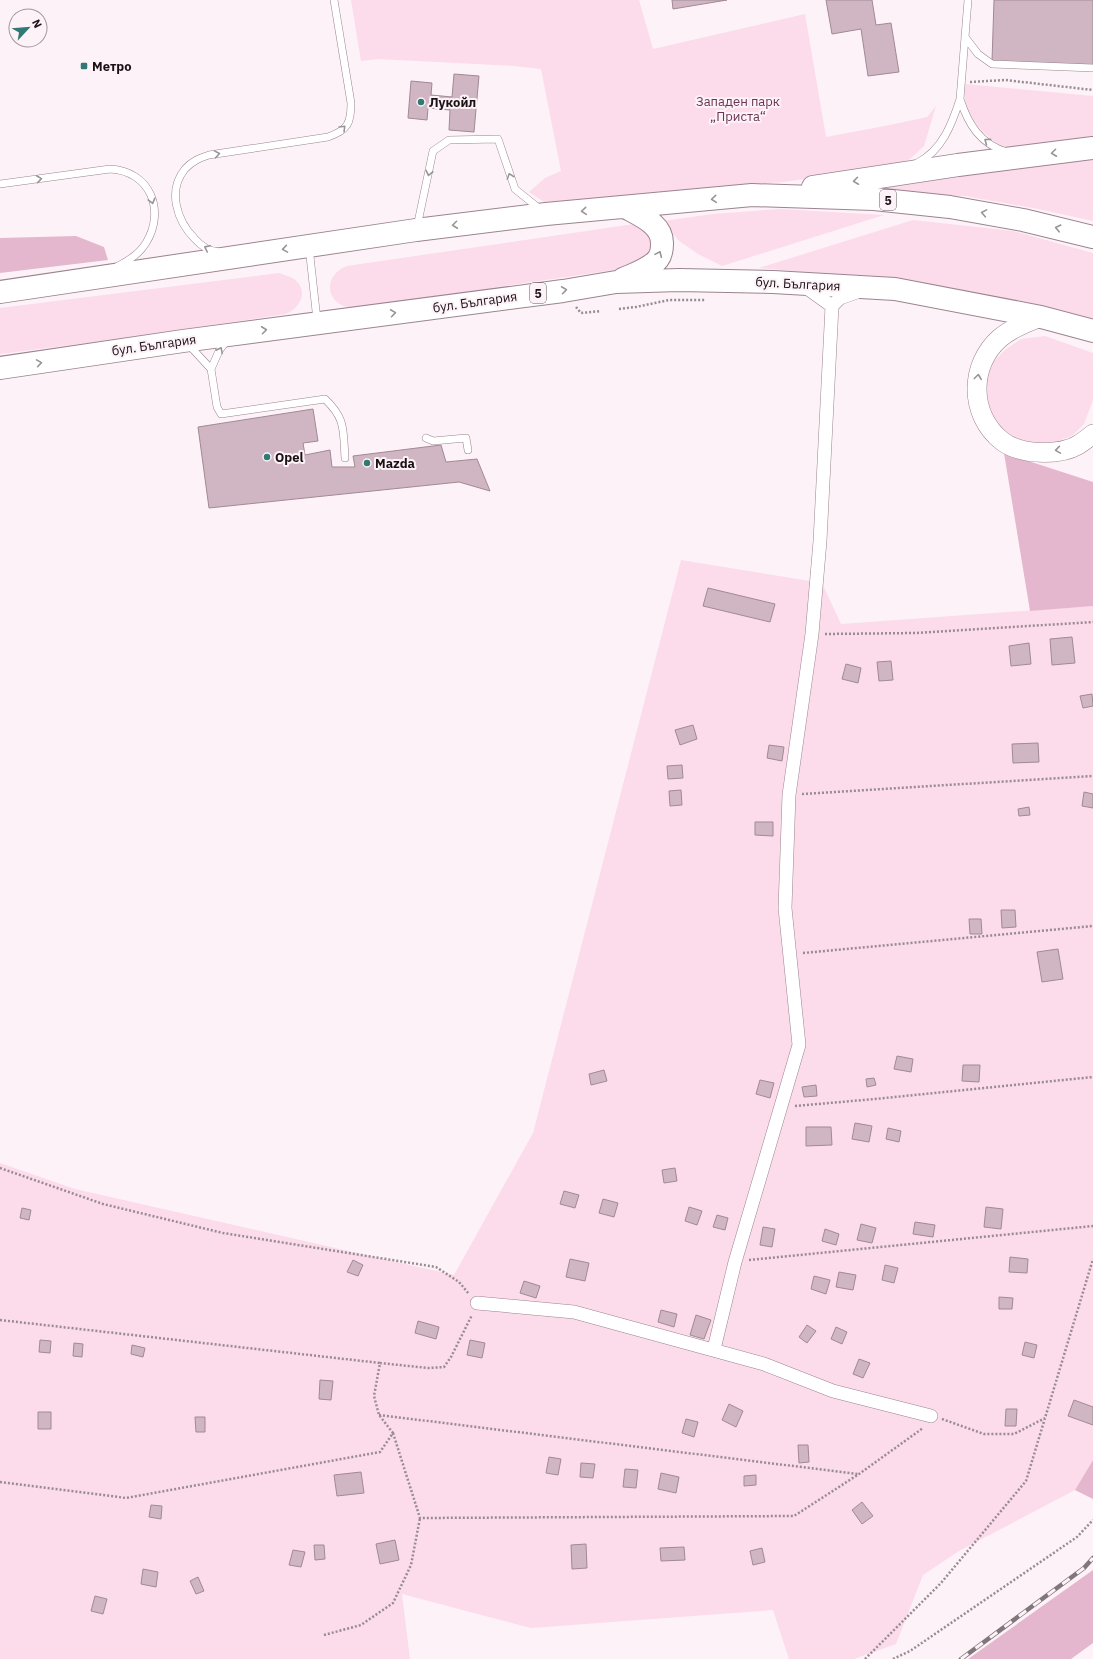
<svg xmlns="http://www.w3.org/2000/svg" width="1093" height="1659" font-family="'IBM Plex Sans',sans-serif">
<style>
.green{fill:#fcdbeb}
.forest{fill:#e4b7ce}
.building{fill:#cfb6c2;stroke:#a18995}
.lines{fill:none;stroke-linecap:round;stroke-linejoin:round}
.service-casing{stroke:#9b848f;stroke-width:8}
.minor-casing{stroke:#9b848f;stroke-width:14}
.secondary-casing{stroke:#9b848f;stroke-width:20}
.trunk-casing{stroke:#9b848f;stroke-width:24}
.path{stroke:#978c91;stroke-width:2.5;stroke-dasharray:2 2;stroke-linecap:butt}
.service{stroke:#fff;stroke-width:7}
.minor{stroke:#fff;stroke-width:13}
.secondary{stroke:#fff;stroke-width:19}
.trunk{stroke:#fff;stroke-width:22}
.rail-casing{stroke:#80767b;stroke-width:4.5}
.rail{stroke:#fdf2f7;stroke-width:3;stroke-dasharray:9;stroke-linecap:butt}
.oneway{stroke:#989496}
.poi-dot{fill:#317974;stroke:#fdf2f7;stroke-width:1.5}
.labels{text-anchor:middle;dominant-baseline:central;stroke-width:4;stroke-linejoin:round;paint-order:stroke}
.shield{fill:#fdf2f7;stroke:#5e5459;stroke-width:1}
.shield-label{font-size:12px;font-weight:bold;fill:#1a1115}
.poi-label{font-size:13px;font-weight:bold;fill:#1a1115;stroke:#fdf2f7;text-anchor:start}
.park-label{font-size:13px;fill:#6c3454;stroke:#fdf2f7}
.street-label{font-size:13px;fill:#1a1115;stroke:#fdf2f7}
</style>
<rect width="100%" height="100%" fill="#fdf2f7"/>
<path class="green" d="M351,0H639L653,49L805,14L826,137L890,125L927,117L936,106L924,146L910,159L893,167L783,182L722,186L621,200L552,207L529,192L545,178L561,171L541,69L514,66L378,59L361,61Z
M965,84L1093,96V139C1074,142 1054,144 1035,147C1029,148 1020,150 1014,149C998,146 986,136 976,124C967,112 963,99 965,84Z
M1093,156V221L1038,209L965,196L854,191Z
M780,209L884,215L722,266L698,254L678,240L664,221L712,214Z
M913,220L1013,231L1093,253V322L1032,304L905,281L759,268Z
M634,224C651,232 653,236 651,255L635,267L354,308C326,307 321,276 347,266Z
M279,273C284,275 289,276 294,279C309,290 301,308 286,314L126,338L0,354V308Z
M1045,336L1093,353V400L1084,424L1073,435L1055,443L1030,445L1012,438L996,424L986,404L984,383L990,365L1005,350L1021,339Z
M681,560L822,583L841,624L1093,606V1460L1075,1490L959,1551L923,1575L896,1644L854,1659H789L773,1610L531,1628L402,1594L410,1659H0V1163L75,1189L454,1275L533,1133Z"/>
<path class="forest" d="M76,236L104,247L108,260L0,273V238Z
M1004,453L1093,482V606L1030,611Z
M1093,1460V1499L1075,1490Z
M1093,1570V1643L1071,1659H968Z"/>
<path class="building" d="M672,0H727L673,9Z
M826,0H872L876,25L891,23L899,72L868,76L861,29L832,34Z
M994,0H1093V65L992,61Z
M454,74L479,76L474,132L449,130L450,110L428,108L427,120L408,118L411,81L432,83L431,95L452,97Z
M313,409L318,441L303,443L305,455L330,450L332,467H355L353,456L441,445L446,462L477,459L490,491L459,482L209,508L198,427Z
M708,588L775,604L770,622L703,606Z
M1072,637L1075,663L1052,665L1050,639Z
M1029,643L1031,664L1011,666L1009,646Z
M891,661L893,680L879,681L877,662Z
M846,664L861,668L858,683L842,679Z
M1092,694L1093,706L1083,708L1080,696Z
M693,725L697,739L680,745L675,730Z
M1038,743L1039,762L1013,763L1012,744Z
M769,745L784,747L782,761L767,758Z
M682,765L683,778L668,779L667,766Z
M681,790L682,805L670,806L669,791Z
M1084,792L1093,794V808L1082,806Z
M1029,807L1030,815L1019,816L1018,809Z
M755,822H773V836L755,835Z
M1001,910H1015L1016,927L1002,928Z
M969,919H981L982,934H970Z
M1058,949L1063,979L1042,982L1037,952Z
M897,1056L913,1059L911,1072L894,1069Z
M963,1065H980L979,1082L962,1081Z
M604,1070L607,1081L591,1085L589,1074Z
M874,1078L876,1085L867,1087L866,1079Z
M760,1080L774,1083L770,1098L756,1094Z
M816,1085L817,1096L804,1097L802,1087Z
M855,1123L872,1126L869,1142L852,1139Z
M806,1127H831L832,1145L806,1146Z
M888,1128L901,1131L899,1142L886,1139Z
M675,1168L677,1181L664,1183L662,1170Z
M564,1191L579,1195L575,1208L560,1204Z
M603,1199L618,1203L614,1217L599,1213Z
M689,1207L702,1211L697,1225L685,1221Z
M986,1207L1003,1209L1001,1229L984,1227Z
M22,1208L31,1210L29,1220L20,1218Z
M717,1215L728,1218L725,1230L713,1227Z
M915,1222L935,1225L933,1237L913,1234Z
M861,1224L876,1228L872,1243L857,1240Z
M763,1227L775,1229L772,1247L760,1245Z
M825,1229L839,1234L836,1245L822,1241Z
M1010,1257L1028,1259L1027,1273L1009,1272Z
M570,1259L589,1263L585,1281L566,1277Z
M353,1260L363,1265L358,1276L347,1272Z
M885,1265L898,1268L894,1283L882,1280Z
M839,1272L856,1275L853,1290L836,1287Z
M814,1276L830,1280L826,1294L811,1289Z
M524,1281L540,1286L536,1298L520,1293Z
M999,1297L1013,1298L1012,1309H999Z
M661,1310L677,1314L674,1327L658,1322Z
M696,1315L711,1320L704,1339L690,1335Z
M418,1321L439,1327L436,1339L415,1333Z
M807,1325L816,1331L807,1343L799,1337Z
M836,1327L847,1332L842,1344L831,1339Z
M40,1340L51,1341L50,1353L39,1352Z
M470,1340L485,1343L482,1358L467,1355Z
M1025,1342L1037,1345L1034,1358L1022,1355Z
M74,1343L83,1344L82,1357L73,1356Z
M132,1345L145,1348L143,1357L131,1354Z
M859,1359L870,1363L863,1378L853,1374Z
M320,1380L333,1381L331,1400L319,1399Z
M1074,1400L1093,1407V1425L1068,1416Z
M729,1404L743,1411L736,1427L722,1420Z
M1006,1409H1017L1016,1426H1005Z
M38,1412H51V1429H38Z
M195,1417H205V1432H196Z
M686,1419L698,1422L694,1437L682,1433Z
M798,1445H808L809,1462L799,1463Z
M549,1457L561,1459L558,1475L546,1473Z
M581,1463L595,1464L593,1478L580,1477Z
M625,1469L638,1470L636,1488L623,1487Z
M361,1472L364,1493L337,1496L334,1475Z
M661,1473L679,1477L676,1493L658,1489Z
M756,1475V1485L744,1486V1476Z
M862,1502L873,1516L862,1524L852,1510Z
M151,1505L162,1506L161,1519L149,1517Z
M395,1540L399,1560L380,1564L376,1544Z
M586,1544L587,1568L572,1569L571,1545Z
M314,1545H324L325,1559L315,1560Z
M684,1547L685,1560L661,1561L660,1548Z
M762,1548L765,1562L753,1565L750,1551Z
M293,1550L305,1552L301,1567L289,1565Z
M143,1569L158,1572L156,1587L141,1584Z
M198,1577L204,1591L196,1594L190,1581Z
M95,1596L107,1599L103,1614L91,1611Z"/>
<g class="lines">
<g class="service-casing">
<path id="service" d="M965,37L978,54L992,64L1093,68
M960,99L968,0
M917,163C942,151 952,124 960,99C968,124 980,144 1007,152
M0,184L110,169C150,171 166,210 146,243C140,253 128,261 118,266
M417,227L433,151L449,140L498,139L515,189L541,210
M309,247L317,320
M219,252C209,251 201,246 195,239C177,221 167,191 185,169C192,161 200,158 209,155L328,137C348,130 351,123 351,103L334,0
M188,344L211,369L217,407L221,414L325,399C346,419 343,430 345,458
M211,369L219,351L227,340
M426,438L433,441L466,438L468,450"/>
</g>
<g class="minor-casing">
<path id="minor" d="M804,286L832,306
M477,1303L574,1312L764,1364L833,1391L931,1416
M714,1349L735,1262L799,1045L785,908L789,795L812,634L820,541L832,306L840,298L857,292"/>
</g>
<g class="secondary-casing">
<path id="secondary" d="M1041,317C1027,322 1012,328 1000,338C969,365 969,415 1002,441C1020,455 1059,456 1078,445C1083,442 1088,438 1093,434"/>
</g>
<g class="trunk-casing">
<path id="trunk" d="M813,187L958,165L1093,148
M623,279C634,274 650,269 658,259C661,255 662,249 662,244C663,224 639,215 625,207
M0,292L416,230L546,214L752,195L874,199L950,207L1023,220L1093,237
M0,368L183,341L563,291L616,282L679,280L773,282L895,289L1041,317L1093,331"/>
</g>
<path class="path" d="M970,82L1005,80L1093,90
M576,307L581,313L601,311
M619,309L636,307L669,300H705
M825,634L916,633L1093,622
M802,794L1093,776
M803,953L1093,926
M795,1106L875,1099L1093,1077
M0,1168L103,1204L223,1233L436,1267L459,1282L469,1294
M749,1260L1093,1226
M0,1320L380,1363
M379,1415L858,1474
M942,1419L984,1434H1014L1045,1418
M393,1433L420,1518L794,1516L859,1474L923,1428
M0,1482L126,1498L380,1452L393,1433L379,1415L374,1396L380,1363L428,1368L444,1367L451,1357L472,1315
M324,1635L361,1625L393,1603L411,1565L420,1518
M865,1659L941,1583L1026,1481L1093,1259
M893,1659L910,1651L1077,1537L1093,1520"/>
<use href="#service" class="service"/>
<use href="#minor" class="minor"/>
<use href="#secondary" class="secondary"/>
<use href="#trunk" class="trunk"/>
<g class="rail-casing">
<path id="rail" d="M961,1659L1084,1568L1093,1558"/>
</g>
<use href="#rail" class="rail"/>
</g>
<defs><path id="oneway-chevron" d="M-2-3.5L2.5 0L-2 3.5" fill="none" stroke-width="1.6" stroke-linecap="round" stroke-linejoin="round"/></defs>
<g class="oneway">
<use href="#oneway-chevron" transform="translate(343 128) rotate(-45)"/>
<use href="#oneway-chevron" transform="translate(987 141) rotate(-143)"/>
<use href="#oneway-chevron" transform="translate(1054 153) rotate(173)"/>
<use href="#oneway-chevron" transform="translate(217 154) rotate(-10)"/>
<use href="#oneway-chevron" transform="translate(429 173) rotate(102)"/>
<use href="#oneway-chevron" transform="translate(510 176) rotate(-109)"/>
<use href="#oneway-chevron" transform="translate(39 179) rotate(-8)"/>
<use href="#oneway-chevron" transform="translate(856 181) rotate(172)"/>
<use href="#oneway-chevron" transform="translate(714 199) rotate(175)"/>
<use href="#oneway-chevron" transform="translate(152 201) rotate(75)"/>
<use href="#oneway-chevron" transform="translate(584 211) rotate(175)"/>
<use href="#oneway-chevron" transform="translate(984 213) rotate(-170)"/>
<use href="#oneway-chevron" transform="translate(455 225) rotate(173)"/>
<use href="#oneway-chevron" transform="translate(1058 228) rotate(-167)"/>
<use href="#oneway-chevron" transform="translate(207 248) rotate(-154)"/>
<use href="#oneway-chevron" transform="translate(285 249) rotate(171)"/>
<use href="#oneway-chevron" transform="translate(659 254) rotate(-66)"/>
<use href="#oneway-chevron" transform="translate(564 290) rotate(-8)"/>
<use href="#oneway-chevron" transform="translate(393 313) rotate(-8)"/>
<use href="#oneway-chevron" transform="translate(264 330) rotate(-7)"/>
<use href="#oneway-chevron" transform="translate(220 350) rotate(-63)"/>
<use href="#oneway-chevron" transform="translate(39 363) rotate(-9)"/>
<use href="#oneway-chevron" transform="translate(978 377) rotate(-83)"/>
<use href="#oneway-chevron" transform="translate(1058 450) rotate(171)"/>
</g>
<g class="poi-dot">
<rect x="80" y="62" width="8" height="8" rx="2"/>
<circle cx="421" cy="102" r="4"/>
<circle cx="267" cy="457" r="4"/>
<circle cx="367" cy="463" r="4"/>
</g>
<g class="labels">
<g class="shield">
<rect x="880" y="190" width="16" height="20" rx="3"/>
<rect x="530" y="283" width="16" height="20" rx="3"/>
</g>
<g class="shield-label">
<text x="888" y="200">5</text>
<text x="538" y="293">5</text>
</g>
<g class="poi-label">
<text x="92" y="66">Метро</text>
<text x="429" y="102">Лукойл</text>
<text x="275" y="457">Opel</text>
<text x="375" y="463">Mazda</text>
</g>
<g class="park-label">
<text x="738" y="101">Западен парк<tspan x="738" dy="15">„Приста“</tspan></text>
</g>
<g class="street-label">
<text transform="translate(798 284) rotate(3)">бул. България</text>
<text transform="translate(475 302) rotate(-8)">бул. България</text>
<text transform="translate(154 345) rotate(-8)">бул. България</text>
</g>
</g>
<g transform="translate(28 28) rotate(64)"><circle r="19" fill="#fdf2f7" stroke="#a2989d"/>
<path d="M0-3L7 15L0 10L-7 15Z" fill="#317974"/>
<text y="-6" font-size="11" font-weight="bold" text-anchor="middle" fill="#1a1115">N</text>
</g>
</svg>
